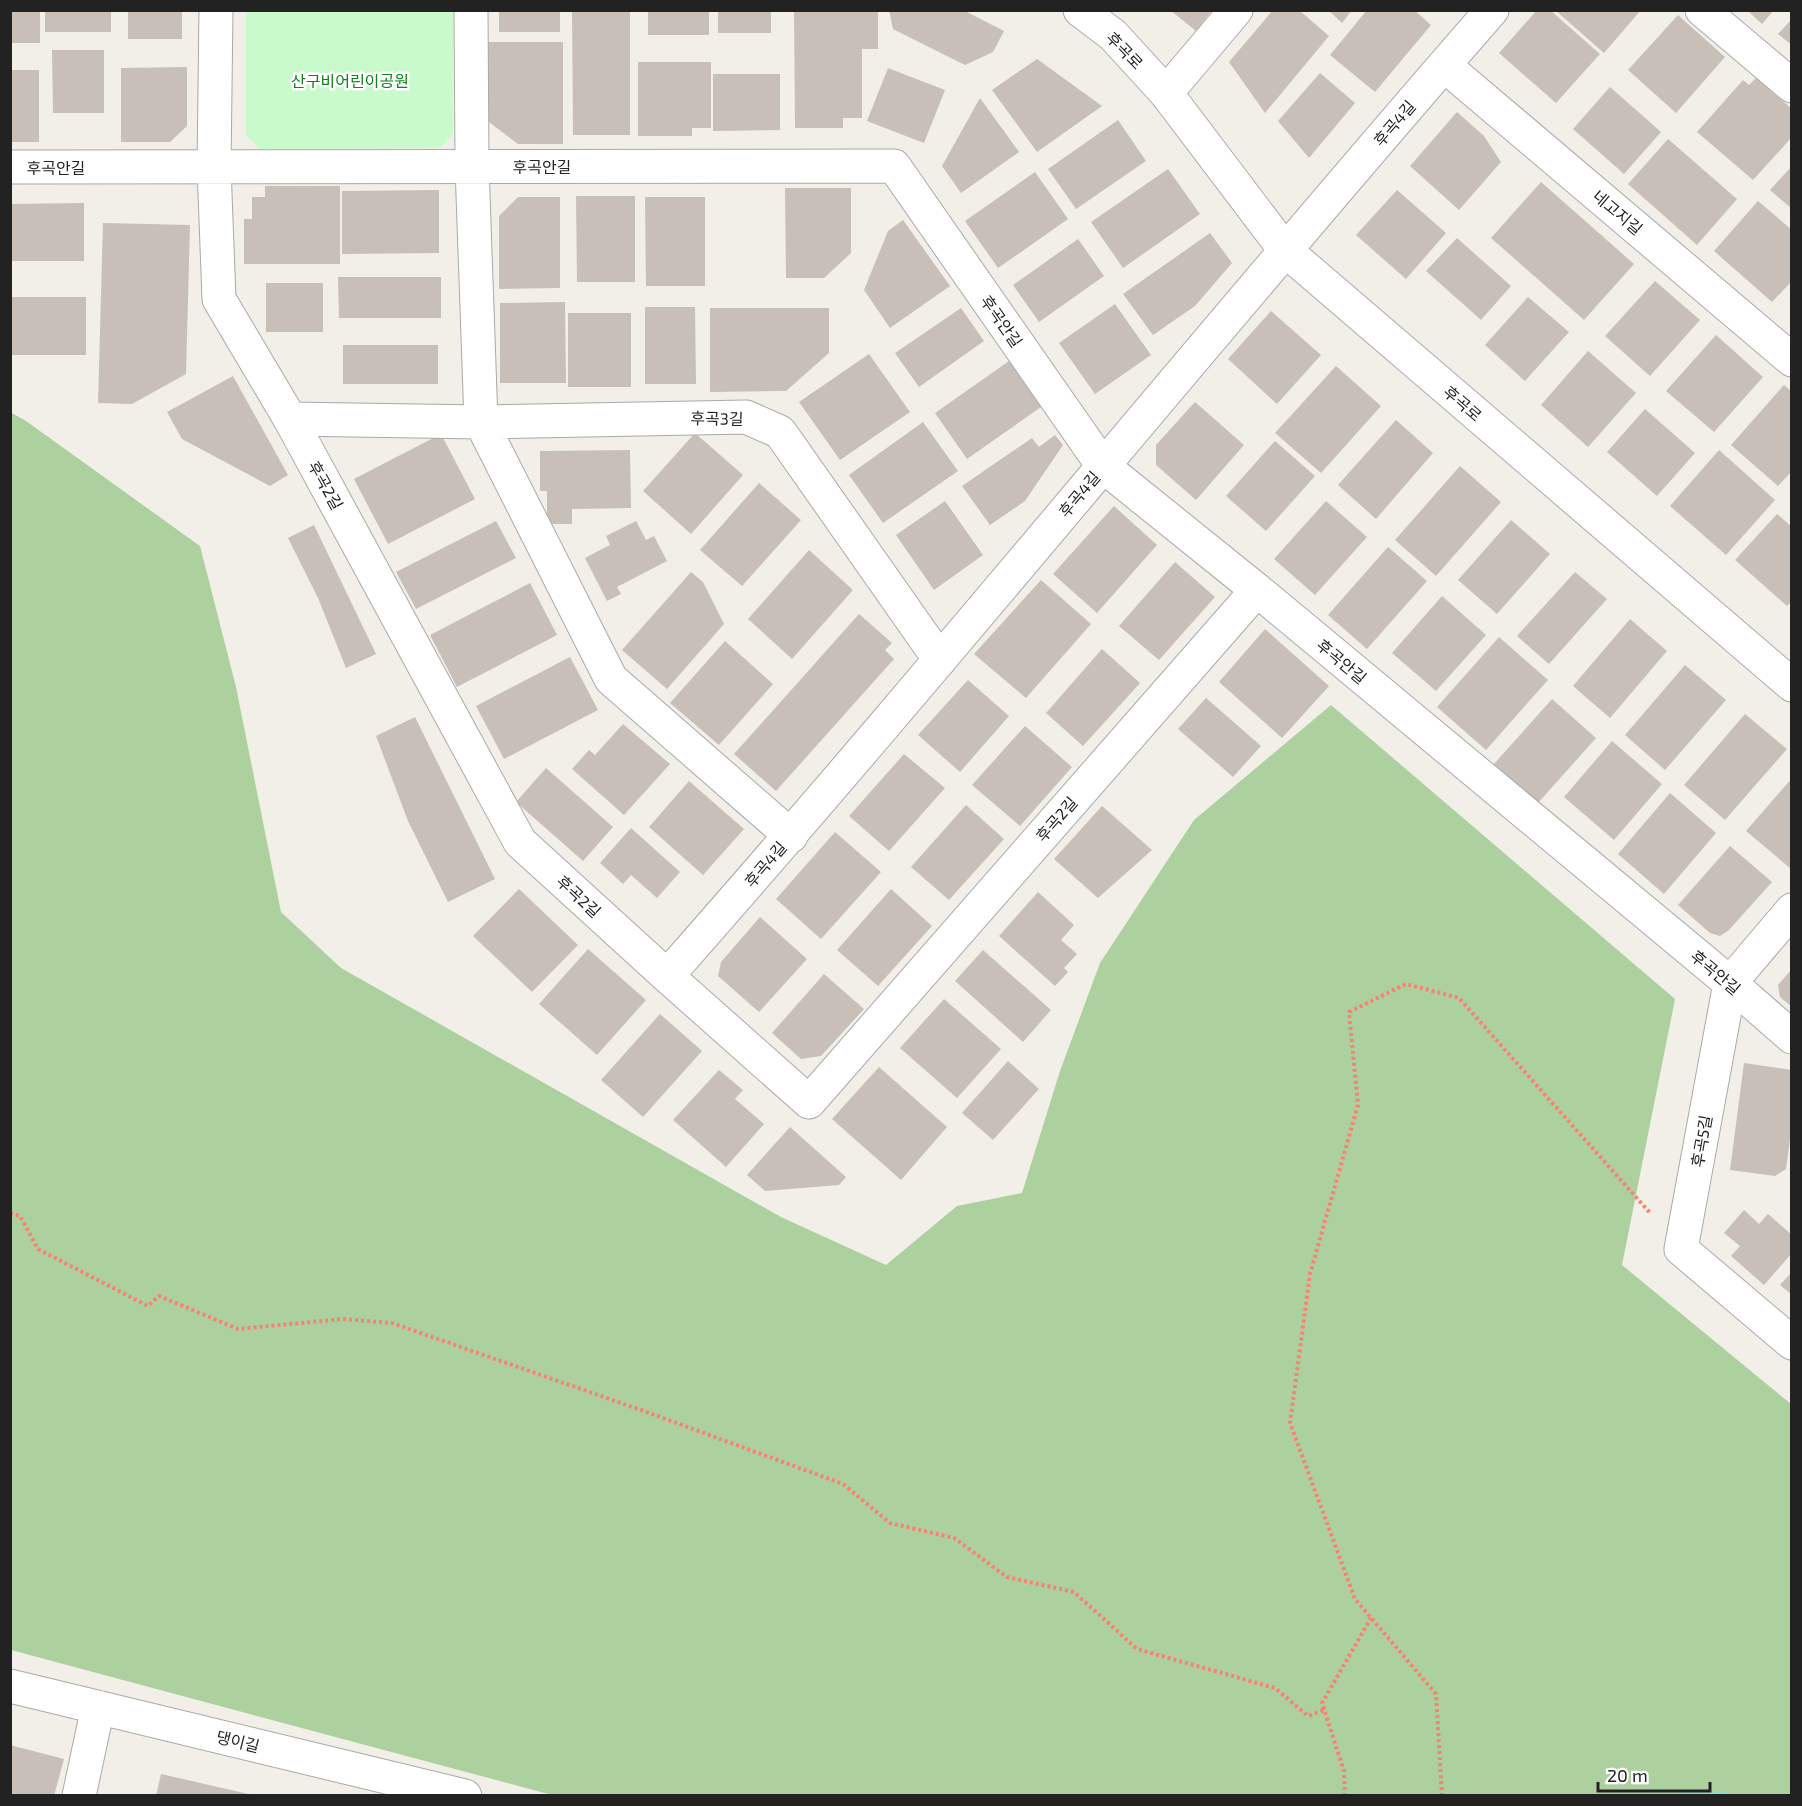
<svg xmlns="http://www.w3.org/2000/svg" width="1802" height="1806" font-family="'Exo 2','Noto Sans KR',sans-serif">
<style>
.forest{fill:#add19e}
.park{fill:#c8facc}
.pitch{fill:#88e0be}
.building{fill:#c7bfb8}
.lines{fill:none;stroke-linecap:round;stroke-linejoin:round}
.minor-casing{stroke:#a9a9a9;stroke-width:35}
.tertiary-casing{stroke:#a9a9a9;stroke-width:35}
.path{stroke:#fa8072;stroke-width:4;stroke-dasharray:3 3;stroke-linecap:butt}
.minor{stroke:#fff;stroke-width:33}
.tertiary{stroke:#fff;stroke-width:33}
.labels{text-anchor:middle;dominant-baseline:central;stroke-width:5;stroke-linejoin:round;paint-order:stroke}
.street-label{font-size:16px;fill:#222;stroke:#fff}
.park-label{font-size:16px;fill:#0c8416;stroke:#fff}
</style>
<rect width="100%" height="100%" fill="#f2efe9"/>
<path class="forest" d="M10,412L26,421L200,546L236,687L281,912L341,968L781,1217L886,1265L957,1206L1022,1193L1060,1071L1100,963L1194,820L1331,705L1675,999L1622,1265L1791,1404V1795H552L11,1650Z"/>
<path class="park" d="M246,11H453V134L440,148L260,149L246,135Z"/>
<path class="pitch" d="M1726,1791V1796L1612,1795Z"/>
<path class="building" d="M10,10H40V43H10Z
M45,10H111V32H45Z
M128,10H182V39H128Z
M499,10H560V32H499Z
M572,10H630V135H573Z
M648,10H709V35H648Z
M718,10H771V33H718Z
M794,10H878V49H862V118H843V128H795Z
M889,10H963L1004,31L993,52L965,65L893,29Z
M1170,10H1212L1196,31Z
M1273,10H1299L1329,36L1265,113L1229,62Z
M1328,10H1352L1342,23Z
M1367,10H1414L1431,25L1375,92L1330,55Z
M1537,10H1550L1600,54L1556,103L1499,53Z
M1555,10H1641L1604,53Z
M1747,10H1774L1762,24Z
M1678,15L1725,57L1676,113L1628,70Z
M1792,19V45L1778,34Z
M488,42H563V144H518L489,122Z
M52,50H104V113H53Z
M1037,59L1102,106L1037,152L992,90Z
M638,62H711V128H692V136H638Z
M187,67V126L170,142H121V68Z
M888,68L945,90L924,143L867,121Z
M10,70H39V142H10Z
M1320,73L1355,103L1309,158L1278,121Z
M713,74H780V130L713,131Z
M1756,78L1792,109V118L1790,120L1792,122V137L1753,180L1697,132L1743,80L1749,85Z
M1610,87L1661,132L1624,174L1573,129Z
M980,98L1019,152L961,193L942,166Z
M1457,112L1484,136L1501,162L1459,210L1410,166Z
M1118,120L1146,161L1076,209L1048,169Z
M1668,139L1737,199L1697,245L1628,184Z
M1792,166V209L1770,190Z
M1168,169L1200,214L1123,268L1091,222Z
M1035,172L1068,219L998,268L965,221Z
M1541,182L1634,264L1584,320L1491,238Z
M265,186H340V264H244V219H252V197H265Z
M785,188H851V253L824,278H786Z
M439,190V253L342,254V191Z
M1397,190L1446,233L1406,279L1356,235Z
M576,196H635V282H577Z
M518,197H560V288L499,289V216Z
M645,197H705V286H646Z
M1758,201L1792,230V281L1772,302L1714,251Z
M84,203V261H10V204Z
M903,220L950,286L890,328L864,290L888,231Z
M103,223L190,225L186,374L132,404L98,403Z
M1210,233L1232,263L1195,306L1153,335L1123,294Z
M1457,238L1511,286L1481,320L1426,271Z
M1078,239L1104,276L1039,322L1013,285Z
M338,277H441V318H339Z
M1655,281L1700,320L1650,376L1605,336Z
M266,283H323V332H266Z
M10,297H86V355H10Z
M1528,297L1569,332L1525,381L1485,345Z
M565,302L566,383H500V303Z
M1115,304L1151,355L1095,394L1059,343Z
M645,307H695L696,384H645Z
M710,308H829V353L786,391L710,392Z
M961,308L984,341L919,387L895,353Z
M1271,311L1321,355L1277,404L1228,359Z
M568,313H631V387H568Z
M1716,335L1763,377L1714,432L1666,391Z
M343,345H438V384H343Z
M1588,351L1636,393L1588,447L1541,405Z
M869,354L910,412L840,460L799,402Z
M1009,361L1041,407L967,459L935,413Z
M1336,366L1381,406L1321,473L1275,433Z
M233,376L288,475L270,486L182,439L167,412Z
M1784,385L1792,392V471L1778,486L1731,445Z
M1195,402L1244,445L1196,500L1156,465V445Z
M1645,409L1695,453L1657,496L1607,452Z
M1396,420L1433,453L1376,519L1338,485Z
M923,422L958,471L883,523L849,475Z
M695,433L743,475L691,534L643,491Z
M441,434L475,499L388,544L354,479Z
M1055,435L1063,445L1025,501L990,525L962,486L1032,438L1039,447Z
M1275,441L1315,476L1266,531L1226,496Z
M630,450L631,508L572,509V524H552L547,515V491H540V451Z
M1719,450L1775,500L1726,555L1670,506Z
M1460,466L1501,502L1436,576L1395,540Z
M759,483L801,520L742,586L700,550Z
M945,501L983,555L934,590L896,535Z
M1326,501L1367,537L1315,595L1274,559Z
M1114,506L1157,545L1097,613L1053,574Z
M1777,514L1792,527V601L1787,606L1735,560Z
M1511,520L1550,554L1497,614L1458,580Z
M496,521L516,558L416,609L396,572Z
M636,521L646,540L654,536L667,561L617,587L621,594L607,601L585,558L610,545L606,536Z
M314,525L376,654L346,668L318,598L288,538Z
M1388,547L1427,581L1367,649L1328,615Z
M809,550L853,590L792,659L748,619Z
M1175,562L1215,597L1159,660L1119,626Z
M691,572L703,582L724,624L667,689L622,650Z
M1575,572L1607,599L1549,664L1517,636Z
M1041,580L1091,624L1026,698L974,654Z
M530,583L557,635L457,687L430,635Z
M1442,596L1486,635L1436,691L1392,653Z
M859,614L892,643L885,650L894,659L776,791L734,754Z
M1630,619L1667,651L1610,718L1573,686Z
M1265,629L1329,686L1282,738L1219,682Z
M1499,637L1548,680L1486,750L1437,707Z
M725,641L773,684L719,745L670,703Z
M1102,649L1140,683L1083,746L1046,713Z
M570,657L598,710L504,759L476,706Z
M1685,665L1726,700L1665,770L1625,735Z
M968,680L1009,716L960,772L918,735Z
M1206,698L1261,746L1233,777L1178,729Z
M1552,699L1596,738L1538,803L1494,764Z
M1745,714L1787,749L1725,820L1684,785Z
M415,717L495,879L448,902L408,821L376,736Z
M623,724L670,764L624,815L572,769L589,750L595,755Z
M1025,726L1072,767L1020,826L972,785Z
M1612,741L1662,784L1614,840L1564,797Z
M904,754L945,788L889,851L849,816Z
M546,768L613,827L583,861L516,802Z
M1792,778V866L1790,868L1746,831Z
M689,781L744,829L703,875L649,827Z
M1670,793L1716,833L1664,894L1618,854Z
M966,805L1004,839L949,900L911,867Z
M1102,806L1152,850L1098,898L1054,859Z
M631,828L680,872L657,898L631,875L623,884L600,863Z
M835,832L881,872L821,939L776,899Z
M1730,846L1772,882L1728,931L1720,936L1710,933L1678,905Z
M519,889L578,945L532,992L473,936Z
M891,889L932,926L878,986L837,950Z
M1038,892L1074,925L1061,940L1077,954L1064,968L1068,972L1055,986L999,936Z
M760,917L807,959L759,1012L718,976L721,962Z
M588,949L646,1000L597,1055L539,1004Z
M983,950L1051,1010L1023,1042L955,981Z
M1792,969V1007L1780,997L1778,985Z
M824,974L864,1009L821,1056L801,1059L772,1033Z
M944,999L1001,1049L957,1098L900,1048Z
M660,1014L702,1051L643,1117L601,1080Z
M1008,1061L1039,1089L993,1140L962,1113Z
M1744,1063L1792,1070V1124L1786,1169L1775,1176L1730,1170Z
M879,1067L947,1127L901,1180L832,1119Z
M719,1070L743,1090L735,1099L764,1124L726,1167L673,1120Z
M790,1127L846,1177L839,1185L765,1191L747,1175Z
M1744,1210L1759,1224L1768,1214L1792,1235V1253L1764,1285L1731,1256L1740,1246L1724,1233Z
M1792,1272V1295L1780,1285Z
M10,1745L64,1759L54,1796H10Z
M161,1774L253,1795L252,1796H156Z"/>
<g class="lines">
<g class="minor-casing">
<path id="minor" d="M216,10L214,167L219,299L290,419L520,842L667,976L809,1102L1257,590
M471,10L472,166L481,422L611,679L791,836
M1702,10L1792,86
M1444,65L1792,360
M1166,93L1236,10
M10,167L894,166L1103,466L1257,590L1730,983L1792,1037
M290,419L481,422L746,417L780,432L940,660
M1792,910L1730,983L1681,1249L1792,1343
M667,976C947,659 1213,329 1492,10
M10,1686L465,1796
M79,1796L98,1707"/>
</g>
<g class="tertiary-casing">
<path id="tertiary" d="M1080,10L1113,35L1166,93L1285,250L1792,685"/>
</g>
<path class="path" d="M10,1213L20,1216L38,1249L148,1306L159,1296L238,1329L343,1319L392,1323L641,1410L843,1484L890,1523L954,1538L1007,1577L1074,1592L1137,1649L1275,1688L1308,1716L1324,1710
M1345,1796L1344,1771L1322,1703L1371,1618
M1442,1796L1436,1694L1355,1599L1290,1423L1310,1274L1358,1105L1349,1012L1406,984L1459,998L1651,1214"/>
<use href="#minor" class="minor"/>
<use href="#tertiary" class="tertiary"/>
</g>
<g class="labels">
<g class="street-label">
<text transform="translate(1125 50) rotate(46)">후곡로</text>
<text transform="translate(1394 123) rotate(-49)">후곡4길</text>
<text x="542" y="166">후곡안길</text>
<text x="56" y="167">후곡안길</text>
<text transform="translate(1618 212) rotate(40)">네고지길</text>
<text transform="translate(1002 321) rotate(55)">후곡안길</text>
<text transform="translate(1463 403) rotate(41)">후곡로</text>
<text transform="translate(717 418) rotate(1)">후곡3길</text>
<text transform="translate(326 485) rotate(61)">후곡2길</text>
<text transform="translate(1079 494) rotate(-50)">후곡4길</text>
<text transform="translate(1342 661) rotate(40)">후곡안길</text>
<text transform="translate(1056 819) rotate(-49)">후곡2길</text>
<text transform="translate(765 864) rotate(-49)">후곡4길</text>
<text transform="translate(579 896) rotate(43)">후곡2길</text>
<text transform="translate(1716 972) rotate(40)">후곡안길</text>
<text transform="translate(1701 1141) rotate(-80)">후곡5길</text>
<text transform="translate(238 1741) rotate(14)">댕이길</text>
</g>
<g class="park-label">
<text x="350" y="80">산구비어린이공원</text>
</g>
</g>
<rect width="1802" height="1806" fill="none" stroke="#222222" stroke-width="24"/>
<path d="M1598 1782v9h112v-9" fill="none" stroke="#222222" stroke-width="3"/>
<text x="1607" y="1782" font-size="18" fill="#222222" stroke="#ffffff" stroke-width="4.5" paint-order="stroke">20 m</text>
</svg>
